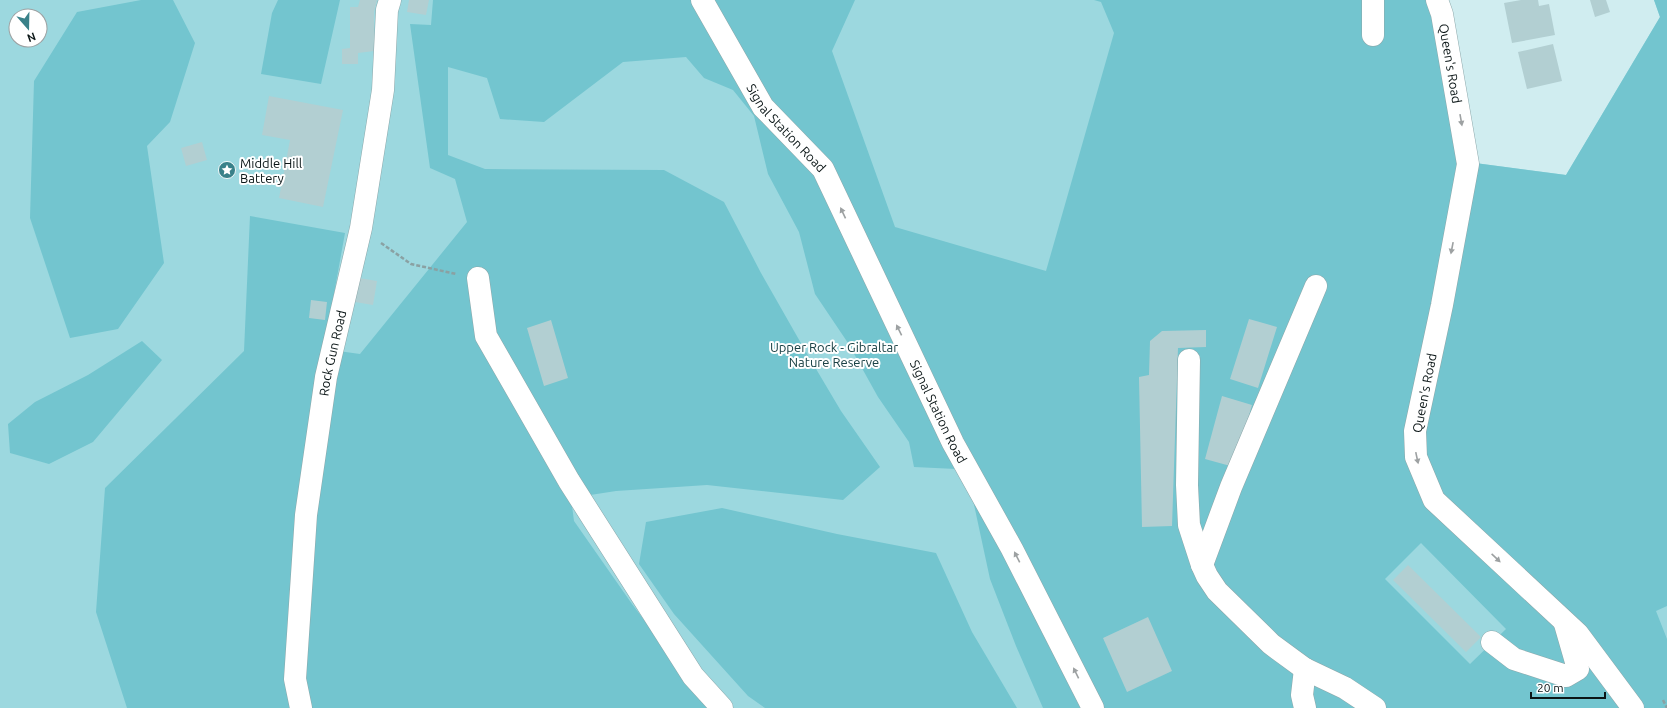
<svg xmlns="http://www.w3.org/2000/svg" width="1667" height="708" font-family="Ubuntu,sans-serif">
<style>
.green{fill:#9cd8df;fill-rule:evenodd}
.forest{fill:#73c5cf;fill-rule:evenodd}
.building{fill:#b2cfd2}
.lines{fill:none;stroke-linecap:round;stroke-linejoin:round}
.minor-casing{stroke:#8ca7aa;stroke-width:23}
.path{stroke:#8aa1a3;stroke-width:2.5;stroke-dasharray:4 2;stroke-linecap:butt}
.minor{stroke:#fff;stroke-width:22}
.oneway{fill:#9da1a2}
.labels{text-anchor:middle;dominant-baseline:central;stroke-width:4;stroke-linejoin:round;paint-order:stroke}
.street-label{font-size:13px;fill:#0a1516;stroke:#fff}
.poi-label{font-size:13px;fill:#0a1516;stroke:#fff;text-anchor:start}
.park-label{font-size:13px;fill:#1a4145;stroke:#fff}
</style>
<rect width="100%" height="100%" fill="#d0edf0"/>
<path class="green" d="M0,0H1444L1475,163L1566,175L1660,17L1654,0H1667V708H0ZM16,16H40V40H16Z"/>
<path class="forest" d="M141,0H173L195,43L170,122L147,146L164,263L118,329L70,338L30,218L34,81L77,12Z
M278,0H340L321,84L261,74L272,13Z
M433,0H855L832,51L895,227L1046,271L1114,33L1101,2L1094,0H1444L1475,163L1566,175L1660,17L1654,0H1667V606L1656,611L1667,639V708H1043L1016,646L990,579L973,500L956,469L914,467L909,442L878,397L848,343L815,294L799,232L768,174L754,116L733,90L704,78L686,57L623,62L544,122L500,119L487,78L448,67V155L485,169L664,170L724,202L761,273L806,352L841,411L880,467L843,500L707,485L616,491L571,498L574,521L632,604L682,670L726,708H127L96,612L105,488L244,351L250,216L345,233L324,349L360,354L467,222L455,179L430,168L410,24L431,25ZM1421,543L1506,629L1470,664L1385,579Z
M142,341L162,360L93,442L49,464L10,453L8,424L35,402L88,375Z
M722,508L837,534L936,553L972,632L1017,708H765L748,696L674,614L639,564L646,522Z"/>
<path class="building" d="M360,0H377L374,12V51L358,53V64H342V49L350,48V7H358Z
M409,0H429L426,15L407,12Z
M1521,0H1538L1539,6L1549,4L1555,35L1512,43L1504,3Z
M1590,0H1606L1610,12L1595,17Z
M1553,44L1562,81L1527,89L1518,52Z
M269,96L343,110L323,207L279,198L290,140L262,135Z
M202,142L207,160L186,166L181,148Z
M359,278L377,281L373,305L355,302Z
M311,300L327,302L325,320L309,318Z
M1249,319L1277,327L1258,388L1230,379Z
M551,320L568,378L544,386L527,328Z
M1206,330V347L1178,348L1172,526L1142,527L1139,377L1149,375L1150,341L1162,331Z
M1222,396L1252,405L1234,467L1205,459Z
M1408,565L1481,637L1466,652L1393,580Z
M1148,617L1172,671L1127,692L1103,638Z"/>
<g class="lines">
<g class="minor-casing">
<g id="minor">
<path id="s1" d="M702,0L763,107L823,169L953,443L1012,549L1093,708"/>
<path d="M1373,0V35"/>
<path id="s2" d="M1437,0L1442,14L1468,164L1442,305L1415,431L1416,457L1434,500L1578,634L1633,708"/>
<path d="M478,278L486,336L569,481L693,676L722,708"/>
<path d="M1189,360L1187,485L1189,525L1202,565L1207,576L1217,591L1271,644L1305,669L1345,688L1375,708"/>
<path d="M1202,565L1231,487L1316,286"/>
<path d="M1492,642L1514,659L1566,676L1578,669L1565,624"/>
<path d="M1305,669L1302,695L1305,708"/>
<path id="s3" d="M301,708L295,679L306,515L326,377L361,228L383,90L387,10L390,0"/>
</g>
</g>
<path class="path" d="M381,243L411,264L456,274
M1663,700L1667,708"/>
<use href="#minor" class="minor"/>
</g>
<defs><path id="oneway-solid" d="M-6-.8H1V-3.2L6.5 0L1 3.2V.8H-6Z"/></defs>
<g class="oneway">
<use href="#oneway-solid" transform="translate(1461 120) rotate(80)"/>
<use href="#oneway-solid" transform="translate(843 213) rotate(-115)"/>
<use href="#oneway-solid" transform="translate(1452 248) rotate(101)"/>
<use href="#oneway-solid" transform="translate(899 330) rotate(-116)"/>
<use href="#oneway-solid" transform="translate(1417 458) rotate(78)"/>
<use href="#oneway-solid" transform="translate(1017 557) rotate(-117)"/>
<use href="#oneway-solid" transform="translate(1496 558) rotate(43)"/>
<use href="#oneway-solid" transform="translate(1076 673) rotate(-116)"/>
</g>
<defs>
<g id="sight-disc" transform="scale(0.9)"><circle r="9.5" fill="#398189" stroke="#fff"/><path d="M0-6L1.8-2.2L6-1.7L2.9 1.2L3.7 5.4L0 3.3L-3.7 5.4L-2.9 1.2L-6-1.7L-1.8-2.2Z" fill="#fff"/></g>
</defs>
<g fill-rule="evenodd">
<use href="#sight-disc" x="227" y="170"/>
</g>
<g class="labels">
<g class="street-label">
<text stroke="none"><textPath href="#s2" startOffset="65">Queen's Road</textPath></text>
<text stroke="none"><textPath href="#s1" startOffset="154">Signal Station Road</textPath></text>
<text stroke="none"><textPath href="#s3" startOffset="358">Rock Gun Road</textPath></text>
<text transform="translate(1424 393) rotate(-79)">Queen's Road</text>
<text stroke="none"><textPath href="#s1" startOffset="478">Signal Station Road</textPath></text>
</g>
<g class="poi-label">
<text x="240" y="163">Middle Hill<tspan x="240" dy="15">Battery</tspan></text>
</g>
<g class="park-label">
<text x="834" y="347">Upper Rock - Gibraltar<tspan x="834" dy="15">Nature Reserve</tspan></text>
</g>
</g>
<g transform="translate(28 28) rotate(160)"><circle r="19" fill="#ffffff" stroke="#9da1a2"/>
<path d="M0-3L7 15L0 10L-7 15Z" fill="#398189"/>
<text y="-6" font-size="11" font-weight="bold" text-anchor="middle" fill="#0a1516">N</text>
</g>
<path d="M1531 692v6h74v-6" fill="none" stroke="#0a1516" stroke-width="2"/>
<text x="1537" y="692" font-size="12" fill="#0a1516" stroke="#ffffff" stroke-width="3" paint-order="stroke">20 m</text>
</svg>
